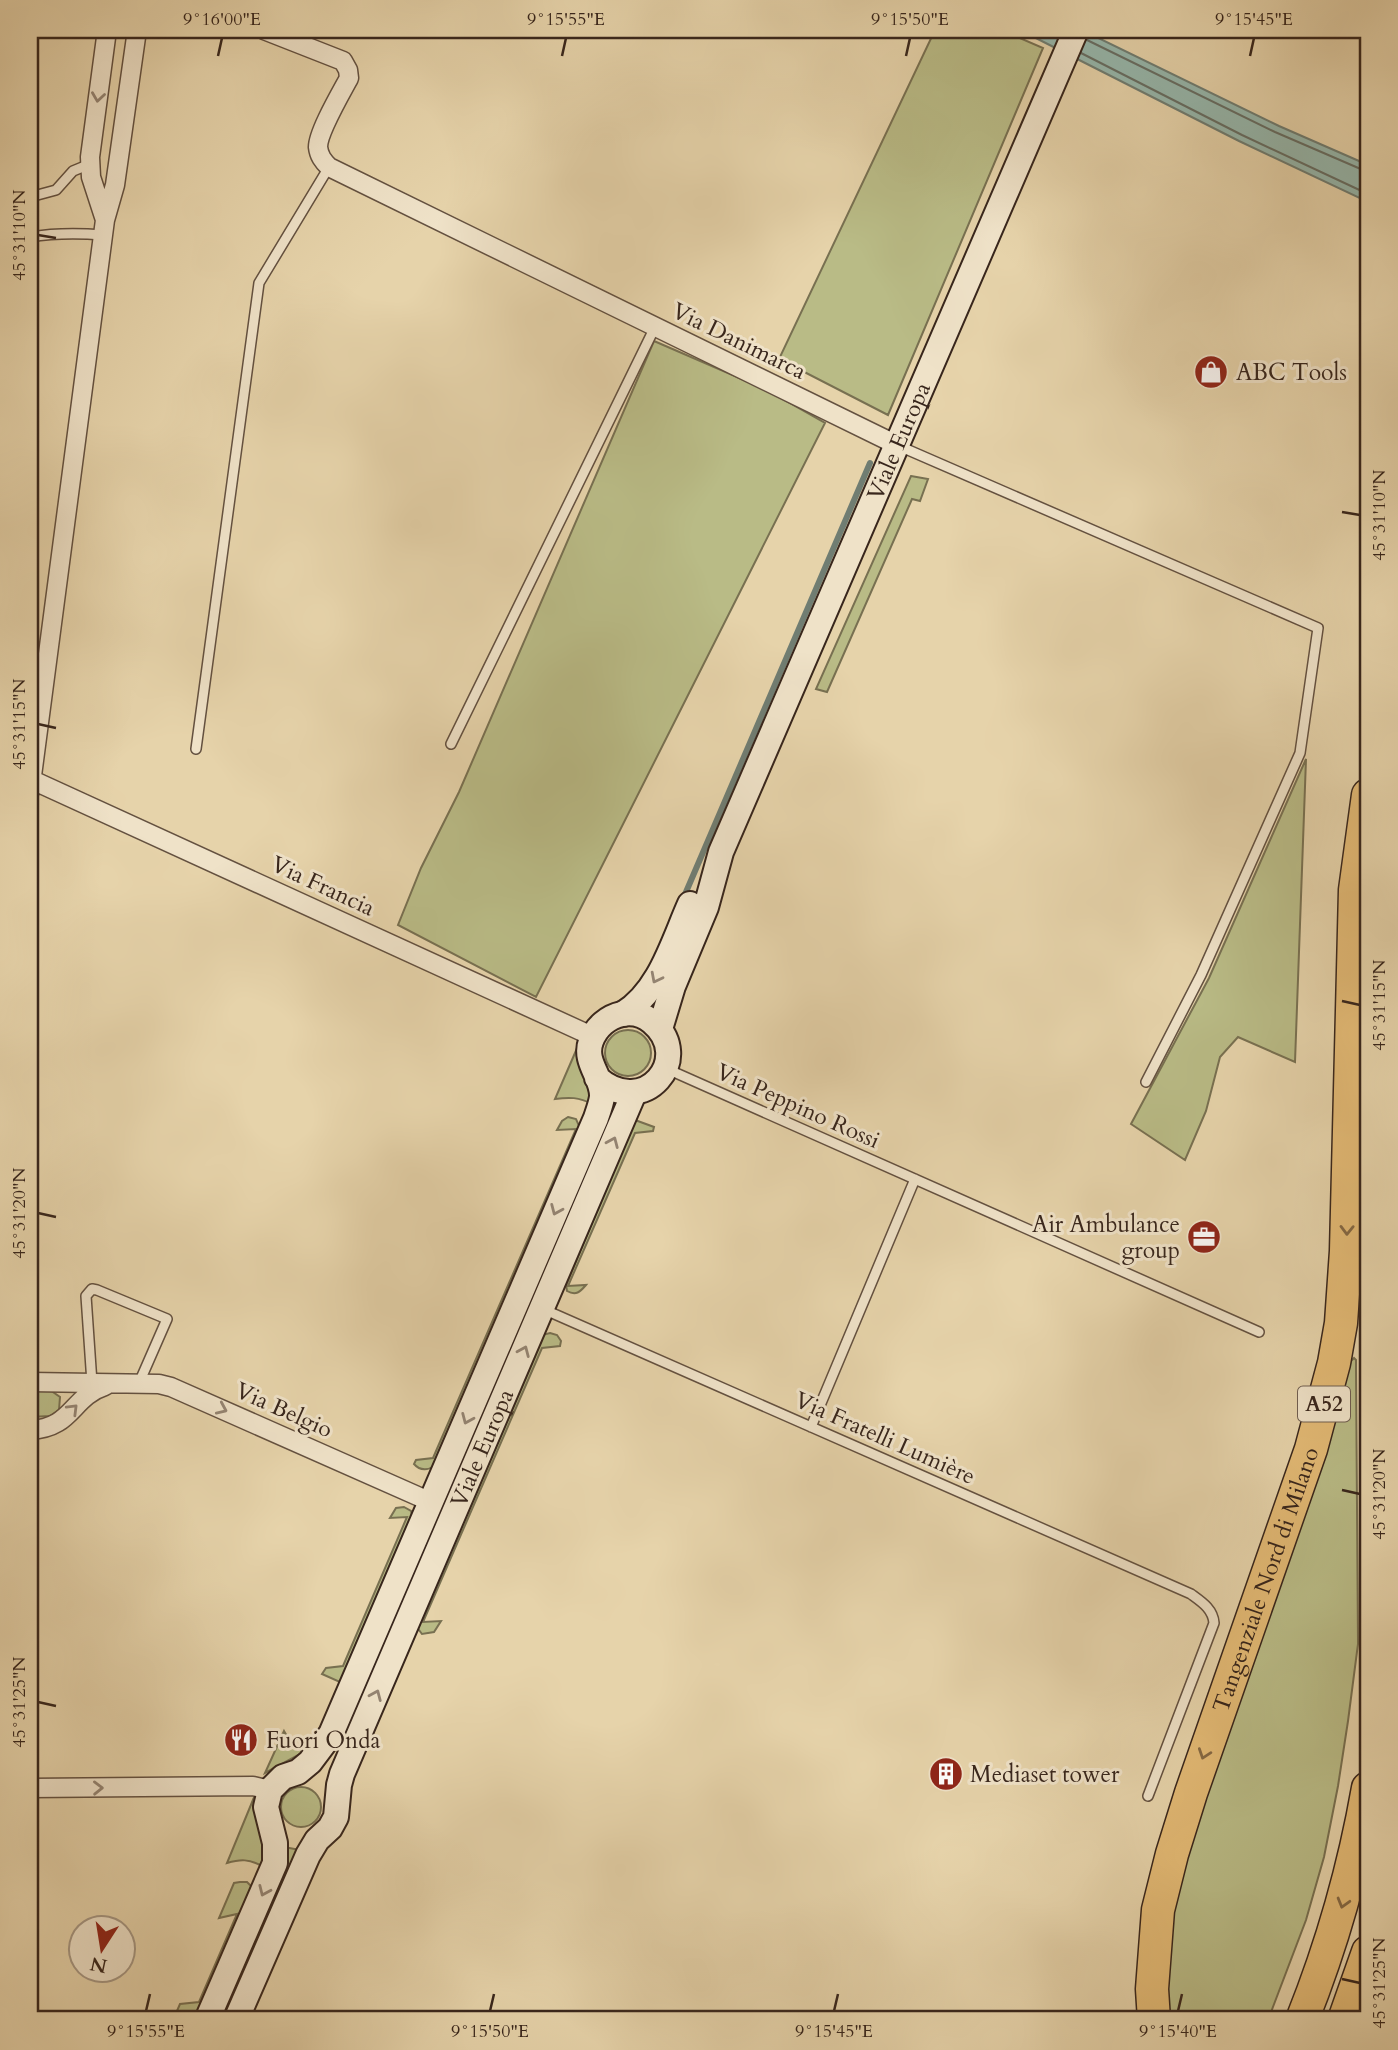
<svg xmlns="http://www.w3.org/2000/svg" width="1398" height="2050" font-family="Cardo,serif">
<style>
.green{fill:#b9bb86;stroke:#787051;stroke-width:2}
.water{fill:#96b7ac;stroke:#707d72;stroke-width:2}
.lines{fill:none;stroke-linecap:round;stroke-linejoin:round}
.shore{stroke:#676e64;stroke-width:2}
.stream{stroke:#707d72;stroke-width:6}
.lane-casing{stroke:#645140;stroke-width:12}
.street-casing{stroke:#645140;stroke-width:21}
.secondary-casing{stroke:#38261c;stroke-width:28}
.highway-casing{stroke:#38261c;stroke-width:35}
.lane{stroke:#efe2c8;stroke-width:9}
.street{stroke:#efe2c8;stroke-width:18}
.secondary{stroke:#efe2c8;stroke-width:24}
.highway{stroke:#e3ba75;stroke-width:32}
.oneway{stroke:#948472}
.oneway2{stroke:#856944}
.ticks{fill:none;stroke:#38261c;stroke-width:2.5}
.labels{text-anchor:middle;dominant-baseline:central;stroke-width:6;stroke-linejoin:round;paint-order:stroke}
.shield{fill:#efe2c8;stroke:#6f5e50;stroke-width:2}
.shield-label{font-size:21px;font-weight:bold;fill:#38261c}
.street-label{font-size:23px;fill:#38261c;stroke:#efe2c8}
.poi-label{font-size:23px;fill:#38261c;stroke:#efe2c8;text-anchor:start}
.neatline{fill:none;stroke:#38261c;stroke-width:2.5}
.ticks-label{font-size:18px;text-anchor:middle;fill:#38261c}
</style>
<rect width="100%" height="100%" fill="#e6d3aa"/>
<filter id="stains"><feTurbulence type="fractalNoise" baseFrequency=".00286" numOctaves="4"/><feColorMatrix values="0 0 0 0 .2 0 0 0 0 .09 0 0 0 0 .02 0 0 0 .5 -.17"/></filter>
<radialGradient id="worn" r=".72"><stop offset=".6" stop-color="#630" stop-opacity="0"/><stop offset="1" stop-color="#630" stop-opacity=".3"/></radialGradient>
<path class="green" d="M935,30H1001L1043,48L888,415L779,359Z
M654,341L765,389L825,423L536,997L398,925L421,868L459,792Z
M911,476L928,479L920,501L912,499L827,692L816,689Z
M1306,759L1295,1062L1238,1037L1220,1057L1206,1111L1185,1160L1131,1124L1209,978Z
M605 1053a23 23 0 1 1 46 0a23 23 0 1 1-46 0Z
M578,1046L592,1104C579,1097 569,1097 555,1099Z
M606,1108L615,1113L365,1691L361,1690Z
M568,1117L576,1119L580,1128L435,1466C428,1470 420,1471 414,1464L416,1460L433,1458L576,1129L557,1130L562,1121Z
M635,1120L654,1127L653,1131L635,1133L568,1286L586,1285C580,1292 576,1296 567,1291L566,1285Z
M550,1333L557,1335L561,1341L560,1346L542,1348L423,1622L441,1621L434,1632L422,1634L416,1626L542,1335Z
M1354,1358L1356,1360V1369L1358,1644L1348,1721L1338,1786L1324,1857L1306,1920L1268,2020H1169C1164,1966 1172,1914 1184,1861L1311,1492L1351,1361Z
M30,1390H50L60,1397L59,1410L50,1416L30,1417Z
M404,1507L411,1511L413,1519L342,1683L322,1674L326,1668L343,1666L407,1517L390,1518L396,1508Z
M284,1731L291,1743L304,1752L265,1773Z
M281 1807a20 20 0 1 1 40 0a20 20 0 1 1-40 0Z
M255,1795L256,1810L267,1838L262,1866C249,1859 241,1859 227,1863Z
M284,1847L300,1850L225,2020H219Z
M240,1882H247L251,1886V1892L195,2020H173L180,2004L199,2002L237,1914L219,1918L234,1883Z"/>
<path class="water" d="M1020,30H1082L1279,126L1359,161L1368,165V202L1239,141Z"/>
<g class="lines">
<path class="shore" d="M1087,40L1275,132L1363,170L1368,171
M1081,53L1242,135L1368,194"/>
<path class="stream" d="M683,899L870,463"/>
<g class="lane-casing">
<path id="lane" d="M30,197L56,190L73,171L90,164
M30,237C54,233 79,233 103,235
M899,446L1318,628L1300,753L1201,975L1146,1082
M451,744L655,327
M196,749L259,283L329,167
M667,1069L1259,1332
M543,1309L1191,1594C1202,1602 1213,1609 1214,1623L1148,1796
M92,1383L86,1296L92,1289L97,1290L167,1319L139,1383
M811,1427L915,1179"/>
</g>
<g class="street-casing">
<path id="street" d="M264,30L343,61L348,70L349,78C341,93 318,132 318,147C319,156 323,161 329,167L897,445
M105,220L91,177L90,157L107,30
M30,779L594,1037
M30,791L105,220L115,185L137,30
M30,1382L159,1384L171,1387L431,1502
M30,1430C73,1428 71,1397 105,1386
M30,1788L253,1786L270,1790"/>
</g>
<g class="secondary-casing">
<g id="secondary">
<path d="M623,1014C660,991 673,942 690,904"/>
<path id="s1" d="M660,1029L673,986L706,907L721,852L1076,30"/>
<path d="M207,2020L275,1863V1843L266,1807L270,1790L283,1777L298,1772L310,1762L331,1734L596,1118C598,1112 601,1104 602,1097C603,1077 583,1062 591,1041C596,1027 608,1017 622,1014C633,1012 644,1015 652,1022C695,1058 644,1120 597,1078"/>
<path id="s2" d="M236,2020L308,1855L317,1840L330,1828L336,1817L339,1785L342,1774L634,1093"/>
</g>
</g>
<g class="highway-casing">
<g id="highway">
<path id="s3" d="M1154,2020L1152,1989L1158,1910L1172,1854L1191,1793L1311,1449L1334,1363L1341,1323L1346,1251L1355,890L1368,795"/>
<path d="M1302,2020C1332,1945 1354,1868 1368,1788"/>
<path d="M1344,2020L1368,1952"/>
</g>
</g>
<use href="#lane" class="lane"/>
<use href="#street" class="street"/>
<use href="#secondary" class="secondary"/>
<use href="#highway" class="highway"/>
</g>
<defs><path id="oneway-chevron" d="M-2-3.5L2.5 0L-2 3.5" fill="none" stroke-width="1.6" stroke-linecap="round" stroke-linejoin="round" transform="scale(1.75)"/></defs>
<g class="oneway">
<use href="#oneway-chevron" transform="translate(98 97) rotate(98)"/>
<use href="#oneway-chevron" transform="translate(656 978) rotate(117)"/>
<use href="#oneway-chevron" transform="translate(613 1142) rotate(-67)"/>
<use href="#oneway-chevron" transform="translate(556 1210) rotate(113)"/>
<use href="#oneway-chevron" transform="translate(524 1351) rotate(-67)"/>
<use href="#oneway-chevron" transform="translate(73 1409) rotate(-45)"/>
<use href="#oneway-chevron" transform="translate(222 1409) rotate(24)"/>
<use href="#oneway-chevron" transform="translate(467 1419) rotate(113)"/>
<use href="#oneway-chevron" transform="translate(376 1695) rotate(-67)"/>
<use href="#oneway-chevron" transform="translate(98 1788) rotate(-1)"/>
<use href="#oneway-chevron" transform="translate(264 1891) rotate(114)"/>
</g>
<g class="oneway2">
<use href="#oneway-chevron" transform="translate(1347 1230) rotate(91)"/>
<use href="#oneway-chevron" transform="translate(1204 1754) rotate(109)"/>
<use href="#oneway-chevron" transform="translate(1343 1903) rotate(106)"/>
</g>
<path class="ticks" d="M218,56L222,38M562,56L566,38M906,56L910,38M1250,56L1254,38M38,235L56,238M1342,512L1360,515M38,724L56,728M1342,1001L1360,1005M38,1213L56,1217M1342,1490L1360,1494M38,1702L56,1706M1342,1979L1360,1983M146,2011L150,1994M490,2011L494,1994M834,2011L838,1994M1178,2011L1182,1994"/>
<defs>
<g id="shop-disc" transform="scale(1.75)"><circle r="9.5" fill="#8f2418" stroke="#efe2c8"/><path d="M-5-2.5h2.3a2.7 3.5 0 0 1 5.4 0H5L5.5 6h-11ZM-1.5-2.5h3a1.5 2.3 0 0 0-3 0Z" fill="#fff"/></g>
<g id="office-disc" transform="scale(1.75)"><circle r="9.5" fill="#8f2418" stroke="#efe2c8"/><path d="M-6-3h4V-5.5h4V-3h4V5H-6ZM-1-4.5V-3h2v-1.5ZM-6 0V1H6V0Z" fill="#fff"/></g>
<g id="restaurant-disc" transform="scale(1.75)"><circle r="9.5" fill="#8f2418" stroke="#efe2c8"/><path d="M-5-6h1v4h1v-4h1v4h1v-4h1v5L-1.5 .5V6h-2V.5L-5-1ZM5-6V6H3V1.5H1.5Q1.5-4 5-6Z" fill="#fff"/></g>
<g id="building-disc" transform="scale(1.75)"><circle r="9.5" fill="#8f2418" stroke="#efe2c8"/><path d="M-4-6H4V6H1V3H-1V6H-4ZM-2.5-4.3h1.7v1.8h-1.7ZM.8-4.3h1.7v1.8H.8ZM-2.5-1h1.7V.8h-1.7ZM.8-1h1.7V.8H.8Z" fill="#fff"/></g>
</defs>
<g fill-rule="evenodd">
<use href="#shop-disc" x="1211" y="372"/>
<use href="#office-disc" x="1204" y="1237"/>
<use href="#restaurant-disc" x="241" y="1740"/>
<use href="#building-disc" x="946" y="1774"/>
</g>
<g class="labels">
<rect class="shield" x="1298" y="1386.5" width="52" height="35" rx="5"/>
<g class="shield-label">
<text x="1324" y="1404">A52</text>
</g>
<g class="street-label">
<text transform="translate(739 341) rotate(26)">Via Danimarca</text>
<text stroke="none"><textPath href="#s1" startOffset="635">Viale Europa</textPath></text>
<text transform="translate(323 886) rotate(25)">Via Francia</text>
<text transform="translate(798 1106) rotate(24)">Via Peppino Rossi</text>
<text transform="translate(284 1410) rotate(24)">Via Belgio</text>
<text transform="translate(885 1438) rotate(24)">Via Fratelli Lumière</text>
<text stroke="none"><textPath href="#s2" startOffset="626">Viale Europa</textPath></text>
<text stroke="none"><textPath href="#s3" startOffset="458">Tangenziale Nord di Milano</textPath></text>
</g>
<g class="poi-label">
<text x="1236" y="372">ABC Tools</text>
<text x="1180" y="1224" text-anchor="end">Air Ambulance<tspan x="1180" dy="26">group</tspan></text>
<text x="266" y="1740">Fuori Onda</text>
<text x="970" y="1774">Mediaset tower</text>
</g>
</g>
<rect width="1398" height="2050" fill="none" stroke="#e6d3aa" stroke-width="77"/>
<g transform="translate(102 1949) rotate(192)"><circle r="33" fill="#efe2c8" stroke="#a69783" stroke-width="2"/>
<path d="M0-5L12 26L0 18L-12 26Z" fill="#8f2418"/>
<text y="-10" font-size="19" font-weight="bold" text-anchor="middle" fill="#38261c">N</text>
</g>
<rect x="38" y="38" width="1322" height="1973" class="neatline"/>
<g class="ticks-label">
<text x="222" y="25">9°16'00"E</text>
<text x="566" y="25">9°15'55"E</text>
<text x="910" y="25">9°15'50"E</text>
<text x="1254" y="25">9°15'45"E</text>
<text transform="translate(19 235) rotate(-90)" y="6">45°31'10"N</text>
<text transform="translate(1379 515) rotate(-90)" y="6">45°31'10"N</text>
<text transform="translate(19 724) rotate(-90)" y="6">45°31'15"N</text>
<text transform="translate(1379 1005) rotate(-90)" y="6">45°31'15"N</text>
<text transform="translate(19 1213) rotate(-90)" y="6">45°31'20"N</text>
<text transform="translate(1379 1494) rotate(-90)" y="6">45°31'20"N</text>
<text transform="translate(19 1702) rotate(-90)" y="6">45°31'25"N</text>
<text transform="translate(1379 1983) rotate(-90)" y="6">45°31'25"N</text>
<text x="146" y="2037">9°15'55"E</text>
<text x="490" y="2037">9°15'50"E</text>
<text x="834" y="2037">9°15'45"E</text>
<text x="1178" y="2037">9°15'40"E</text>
</g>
<rect width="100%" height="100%" filter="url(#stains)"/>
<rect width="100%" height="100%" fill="url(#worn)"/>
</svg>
